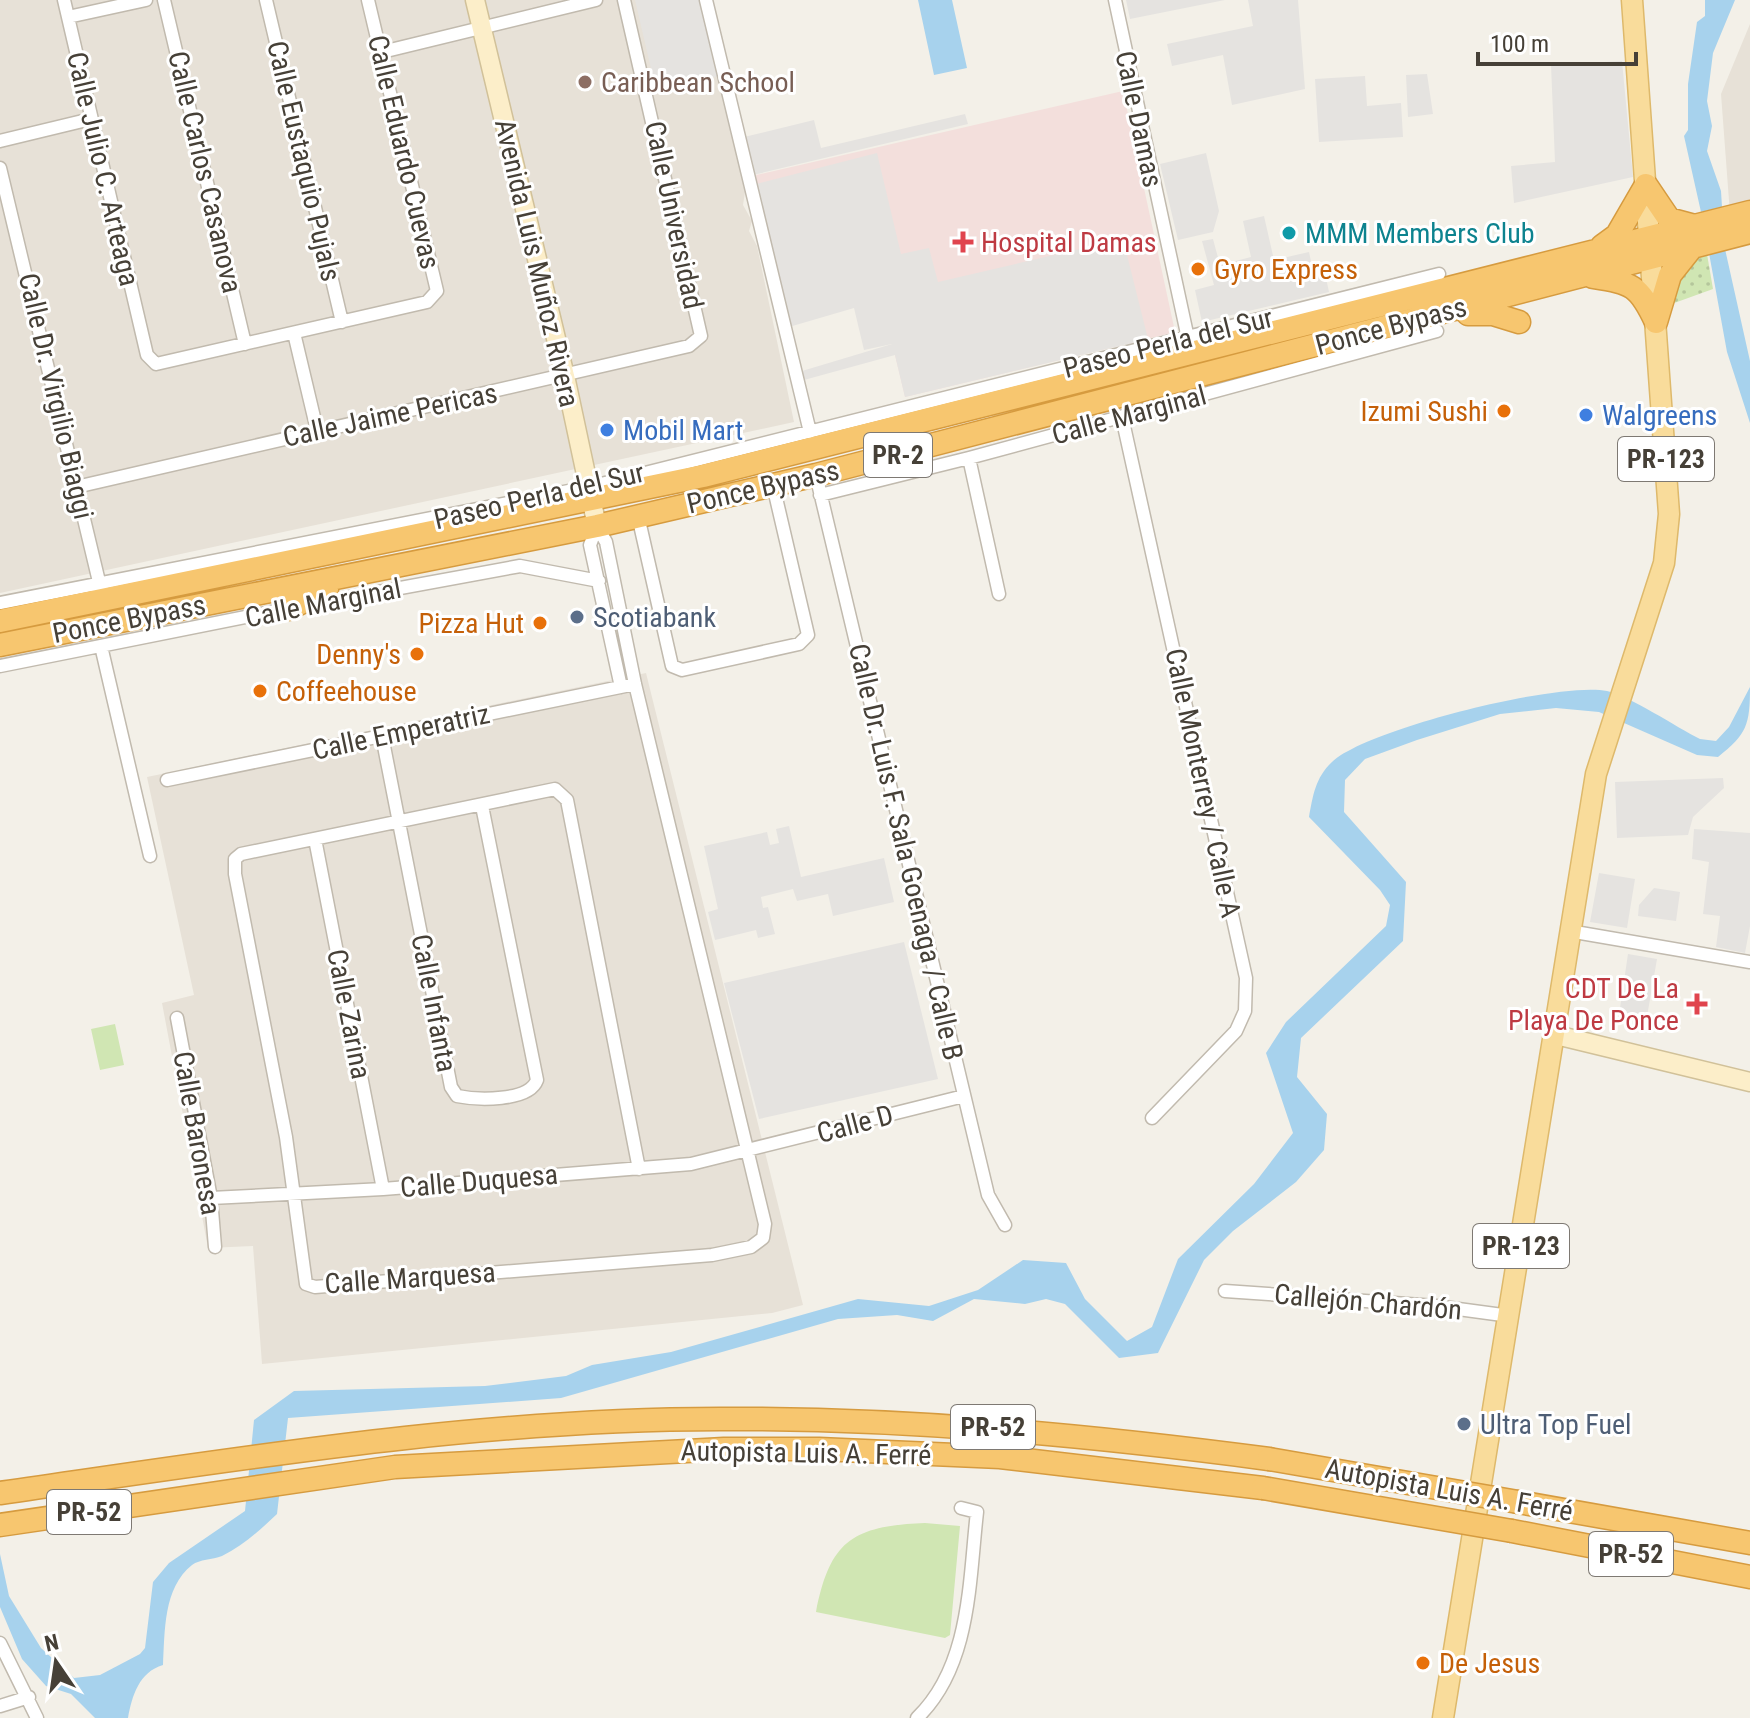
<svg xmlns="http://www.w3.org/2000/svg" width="1750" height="1718" font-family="'Roboto Condensed',sans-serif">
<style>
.residential{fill:#e7e1d7}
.medical{fill:#f3dfdc}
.green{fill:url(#green-dots)}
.pitch{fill:#d0e6b3}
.parking{fill:#e5e3e0}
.water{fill:#a7d2ed}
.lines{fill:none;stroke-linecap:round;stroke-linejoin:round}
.street-casing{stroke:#c1baae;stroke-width:15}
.secondary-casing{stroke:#d1c199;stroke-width:21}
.primary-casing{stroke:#deb96b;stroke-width:23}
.highway-casing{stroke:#d69b3f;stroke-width:25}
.street{stroke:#fff;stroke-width:12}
.secondary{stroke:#fceec9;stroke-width:18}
.primary{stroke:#f9dc9b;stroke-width:20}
.highway{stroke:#f7c66f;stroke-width:22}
.highway-bridge-casing{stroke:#d69b3f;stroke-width:25;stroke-linecap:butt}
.highway-bridge{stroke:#f7c66f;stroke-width:22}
.education-dot{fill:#8d6e63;stroke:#fff;stroke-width:3}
.culture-dot{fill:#0f9aa8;stroke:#fff;stroke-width:3}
.health-dot{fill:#e0444e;stroke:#fff;stroke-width:3}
.food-dot{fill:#e8710a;stroke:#fff;stroke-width:3}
.shop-dot{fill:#3f7fe0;stroke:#fff;stroke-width:3}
.service-dot{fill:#5c6f8a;stroke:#fff;stroke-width:3}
.labels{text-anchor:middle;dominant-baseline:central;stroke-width:6;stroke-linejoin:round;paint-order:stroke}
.shield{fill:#fff;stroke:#7e7973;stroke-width:2}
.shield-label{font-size:26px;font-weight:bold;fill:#464037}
.education-label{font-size:28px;fill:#785e54;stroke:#fff;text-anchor:start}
.street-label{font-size:28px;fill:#464037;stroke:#fff}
.culture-label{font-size:28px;fill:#0d838f;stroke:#fff;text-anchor:start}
.health-label{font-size:28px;fill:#be3a42;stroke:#fff;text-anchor:start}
.food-label{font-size:28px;fill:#c56008;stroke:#fff;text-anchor:start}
.shop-label{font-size:28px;fill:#366cbe;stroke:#fff;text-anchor:start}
.service-label{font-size:28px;fill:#4e5e75;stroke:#fff;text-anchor:start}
</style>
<defs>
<pattern id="green-dots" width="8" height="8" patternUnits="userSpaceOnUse" patternTransform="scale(2)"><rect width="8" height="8" fill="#d0e6b3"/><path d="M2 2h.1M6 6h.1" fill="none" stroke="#b4c69b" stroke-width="1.8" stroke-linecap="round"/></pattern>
</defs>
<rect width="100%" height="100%" fill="#f3f0e8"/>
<path class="residential" d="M0,0H700L745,192L743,205L752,221L749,231L757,246L794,422L0,593Z
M1750,24V208L1730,214L1721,94Z
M646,673L803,1305L772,1313L262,1364L253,1246L208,1248L162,1003L194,995L147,777Z"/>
<path class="medical" d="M1123,91L1174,327L1168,334L905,397L882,301L756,184V175Z"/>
<path class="green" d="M1707,254L1713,289L1666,306C1671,284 1685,260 1707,254Z"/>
<path class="pitch" d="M115,1024L124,1065L100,1070L91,1029Z
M925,1523L960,1526L950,1635L945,1638L816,1612C830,1541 852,1526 925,1523Z"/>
<path class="parking" d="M635,0H710L728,74L656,90Z
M1126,0H1225L1130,19Z
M1248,0H1298L1305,89L1232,105L1223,55L1172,66L1167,44L1253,26Z
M1622,61L1633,177L1514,203L1511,166L1555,162L1551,65Z
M1427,74L1433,114L1408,117L1406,75Z
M1365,76L1367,106L1401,103L1403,137L1319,142L1315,79Z
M965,114L968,124L753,175L744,137L814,120L821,148Z
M877,153L901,254L929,248L938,282L1123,239L1148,339L905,397L895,355L804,380L802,371L892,344L864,350L854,308L789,327L756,184Z
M1206,153L1219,211L1213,232L1178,240L1160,164Z
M1264,216L1274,260L1309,252L1312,266L1323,264L1329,292L1202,322L1195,290L1214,285L1202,241L1213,239L1220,265L1251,257L1243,221Z
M1723,778L1724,788L1693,817L1688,835L1617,838L1615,782Z
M789,826L801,877L884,858L894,902L833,916L828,894L797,901L793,889L761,897L763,908L768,907L775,934L758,938L756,930L715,940L708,912L718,909L704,846L767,832L770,845L779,843L776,829Z
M1694,829L1750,833V926L1745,953L1716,947L1720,916L1703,914L1709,862L1692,859Z
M1599,873L1635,879L1627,928L1590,922Z
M1654,888L1680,892L1676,921L1638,916L1639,905Z
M904,942L938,1079L759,1119L724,983Z
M1628,954L1657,959L1645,1028L1620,1008Z"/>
<path class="water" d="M918,0H952L967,68L934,75Z
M1705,0H1735L1713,53L1707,101L1712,126L1707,151L1721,191L1722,207L1701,212L1684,136L1688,130V84L1697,22L1705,16Z
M1725,249L1750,361V423L1727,352L1709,253Z
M1750,687C1750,725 1747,734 1718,757L1697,755L1599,712L1556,708L1500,714L1417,740L1365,759L1345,780L1344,812L1406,882L1403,941L1301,1038L1297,1077L1327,1114L1324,1150L1296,1182L1233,1231L1204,1260L1158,1353L1119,1358L1065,1304L1046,1299L1025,1304L974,1299L933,1321L897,1315L838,1319L561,1398L288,1418L277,1514C260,1530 243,1546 222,1556C212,1560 200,1559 192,1565C163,1588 165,1632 163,1665C139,1672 132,1696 128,1718H95L71,1694L46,1686L22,1659L0,1607V1554L9,1596L41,1648L74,1678L100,1675L140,1654L145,1648L153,1582L169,1563L245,1511L254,1420L294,1391L485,1386L566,1376L592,1365L671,1352L858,1299L929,1306L978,1290L1023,1260L1066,1263L1085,1299L1127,1341L1152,1327L1178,1259L1254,1184L1293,1133L1266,1053L1286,1022L1386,926L1390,905L1380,890L1309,817C1313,796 1315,778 1332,762C1366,729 1560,681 1607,691C1630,696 1676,727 1700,739L1716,741L1729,727Z"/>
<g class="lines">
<g class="street-casing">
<path id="street" d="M64,0L147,355L156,364L427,302L437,291L368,0
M164,0L245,344
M266,0L342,322
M706,0L810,432
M1115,0L1189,343
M68,17L146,0
M382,52L596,0
M0,141L91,119
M0,168L101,590
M294,333L317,430
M1122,417L1246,978L1245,1011L1236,1031L1152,1118
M969,458L999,594
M816,475L988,1195L1005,1225
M76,487L689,346L701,336L624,0
M820,495L969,458L1437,331
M638,516L672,666L682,670L799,644L808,635L773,485
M597,526L606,542L635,684L765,1224L763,1238L751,1247L712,1255L315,1287L306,1284L286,1137L235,874V859L241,854L555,789L567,800L639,1169
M597,526L590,545L621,687
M0,603L589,487L1439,274
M313,604L520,566L599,581
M101,646L150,856
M0,666L291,608
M382,736L451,1087L457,1096C477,1100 529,1102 537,1080L482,806
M167,780L635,684
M315,839L383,1189
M1569,931L1750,962
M177,1018L211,1198L215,1247
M211,1198L383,1189L691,1164L964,1096
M1225,1291L1436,1306L1510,1316
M0,1643L37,1718
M0,1706L29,1697
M917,1718C971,1666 969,1581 977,1512L961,1508"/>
</g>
<g class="secondary-casing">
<path id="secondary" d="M475,0L565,376L597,526
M1556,1035L1750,1082"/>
</g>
<g class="primary-casing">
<path id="primary" d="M1443,1718L1596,774L1664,563L1669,514L1632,0"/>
</g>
<g class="highway-casing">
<path id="highway" d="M1602,246L1617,235L1646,185L1669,219L1695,226
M1593,277C1632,283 1639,285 1656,322
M1468,314H1493L1519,322
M1656,322L1670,275L1693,246
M289,609L327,589
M0,621L703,476L1750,212
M0,645L597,526L816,475L1750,232
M0,1493C239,1459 478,1419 720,1419C904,1418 1086,1435 1269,1459
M1518,1502L1750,1543
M0,1525L395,1467L724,1449H819L1000,1457L1263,1488
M1512,1531L1750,1577"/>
</g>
<use href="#street" class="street"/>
<use href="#secondary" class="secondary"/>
<use href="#primary" class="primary"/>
<use href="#highway" class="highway"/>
<g class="highway-bridge-casing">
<path id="highway-bridge" d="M1269,1459L1518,1502
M1263,1488L1512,1531"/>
</g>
<use href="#highway-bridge" class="highway-bridge"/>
</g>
<circle class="education-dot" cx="585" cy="82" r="8"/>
<circle class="culture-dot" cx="1289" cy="233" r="8"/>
<g class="health-dot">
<path d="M959 230h8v8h8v8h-8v8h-8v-8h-8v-8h8z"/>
<path d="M1693 992h8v8h8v8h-8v8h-8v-8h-8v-8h8z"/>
</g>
<g class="food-dot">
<circle cx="1198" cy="269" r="8"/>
<circle cx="1504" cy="411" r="8"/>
<circle cx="540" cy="623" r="8"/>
<circle cx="417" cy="654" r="8"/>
<circle cx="260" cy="691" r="8"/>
<circle cx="1423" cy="1663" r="8"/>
</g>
<g class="shop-dot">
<circle cx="1586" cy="415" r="8"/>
<circle cx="607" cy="430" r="8"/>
</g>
<g class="service-dot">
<circle cx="577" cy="617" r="8"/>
<circle cx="1464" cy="1424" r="8"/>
</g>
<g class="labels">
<g class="shield">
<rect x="864" y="433" width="68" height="44" rx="6"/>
<rect x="1618" y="437" width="96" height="44" rx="6"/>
<rect x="1473" y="1224" width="96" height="44" rx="6"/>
<rect x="951" y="1405" width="84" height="44" rx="6"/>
<rect x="47" y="1490" width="84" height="44" rx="6"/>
<rect x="1589" y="1532" width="84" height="44" rx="6"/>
</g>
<g class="shield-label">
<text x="898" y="455">PR-2</text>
<text x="1666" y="459">PR-123</text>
<text x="1521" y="1246">PR-123</text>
<text x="993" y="1427">PR-52</text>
<text x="89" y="1512">PR-52</text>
<text x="1631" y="1554">PR-52</text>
</g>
<g class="education-label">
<text x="601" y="82">Caribbean School</text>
</g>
<g class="street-label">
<text transform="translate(1139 119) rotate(78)">Calle Damas</text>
<text transform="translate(404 152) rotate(77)">Calle Eduardo Cuevas</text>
<text transform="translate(304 161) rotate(77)">Calle Eustaquio Pujals</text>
<text transform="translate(103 169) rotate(77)">Calle Julio C. Arteaga</text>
<text transform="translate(205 172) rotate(77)">Calle Carlos Casanova</text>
<text transform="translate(674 215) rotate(78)">Calle Universidad</text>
<text transform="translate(537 263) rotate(77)">Avenida Luis Muñoz Rivera</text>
<text transform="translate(1391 326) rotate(-15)">Ponce Bypass</text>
<text transform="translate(1168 343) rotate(-14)">Paseo Perla del Sur</text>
<text transform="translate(56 396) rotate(77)">Calle Dr. Virgilio Biaggi</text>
<text transform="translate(390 415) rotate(-12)">Calle Jaime Pericas</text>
<text transform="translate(1129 415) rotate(-15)">Calle Marginal</text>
<text transform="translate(763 487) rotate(-13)">Ponce Bypass</text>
<text transform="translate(539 496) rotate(-13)">Paseo Perla del Sur</text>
<text transform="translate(323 603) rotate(-11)">Calle Marginal</text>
<text transform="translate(129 619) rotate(-11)">Ponce Bypass</text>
<text transform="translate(401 732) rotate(-12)">Calle Emperatriz</text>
<text transform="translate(1203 783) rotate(78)">Calle Monterrey / Calle A</text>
<text transform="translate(906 852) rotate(77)">Calle Dr. Luis F. Sala Goenaga / Calle B</text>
<text transform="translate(434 1003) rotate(79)">Calle Infanta</text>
<text transform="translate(349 1014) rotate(79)">Calle Zarina</text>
<text transform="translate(855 1124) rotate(-15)">Calle D</text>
<text transform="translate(197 1133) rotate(80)">Calle Baronesa</text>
<text transform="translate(479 1181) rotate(-5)">Calle Duquesa</text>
<text transform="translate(410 1278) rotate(-4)">Calle Marquesa</text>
<text transform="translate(1368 1302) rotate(5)">Callejón Chardón</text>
<text transform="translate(806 1453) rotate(1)">Autopista Luis A. Ferré</text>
<text transform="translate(1449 1490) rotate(10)">Autopista Luis A. Ferré</text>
</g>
<g class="culture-label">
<text x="1305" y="233">MMM Members Club</text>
</g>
<g class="health-label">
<text x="981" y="242">Hospital Damas</text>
<text x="1679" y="988" text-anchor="end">CDT De La<tspan x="1679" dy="32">Playa De Ponce</tspan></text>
</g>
<g class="food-label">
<text x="1214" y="269">Gyro Express</text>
<text x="1488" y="411" text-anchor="end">Izumi Sushi</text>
<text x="524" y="623" text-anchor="end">Pizza Hut</text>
<text x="401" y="654" text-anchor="end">Denny's</text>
<text x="276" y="691">Coffeehouse</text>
<text x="1439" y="1663">De Jesus</text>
</g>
<g class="shop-label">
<text x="1602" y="415">Walgreens</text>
<text x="623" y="430">Mobil Mart</text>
</g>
<g class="service-label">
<text x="593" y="617">Scotiabank</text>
<text x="1480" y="1424">Ultra Top Fuel</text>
</g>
</g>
<g transform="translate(56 1662) rotate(347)" stroke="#ffffff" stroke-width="6" paint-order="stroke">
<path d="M0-6L14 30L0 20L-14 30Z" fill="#464037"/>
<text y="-12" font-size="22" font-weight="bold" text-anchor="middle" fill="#464037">N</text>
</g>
<path d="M1478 52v12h158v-12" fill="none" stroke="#464037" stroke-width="4"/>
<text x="1490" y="52" font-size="24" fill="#464037" stroke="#ffffff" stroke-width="6" paint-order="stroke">100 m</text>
</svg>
